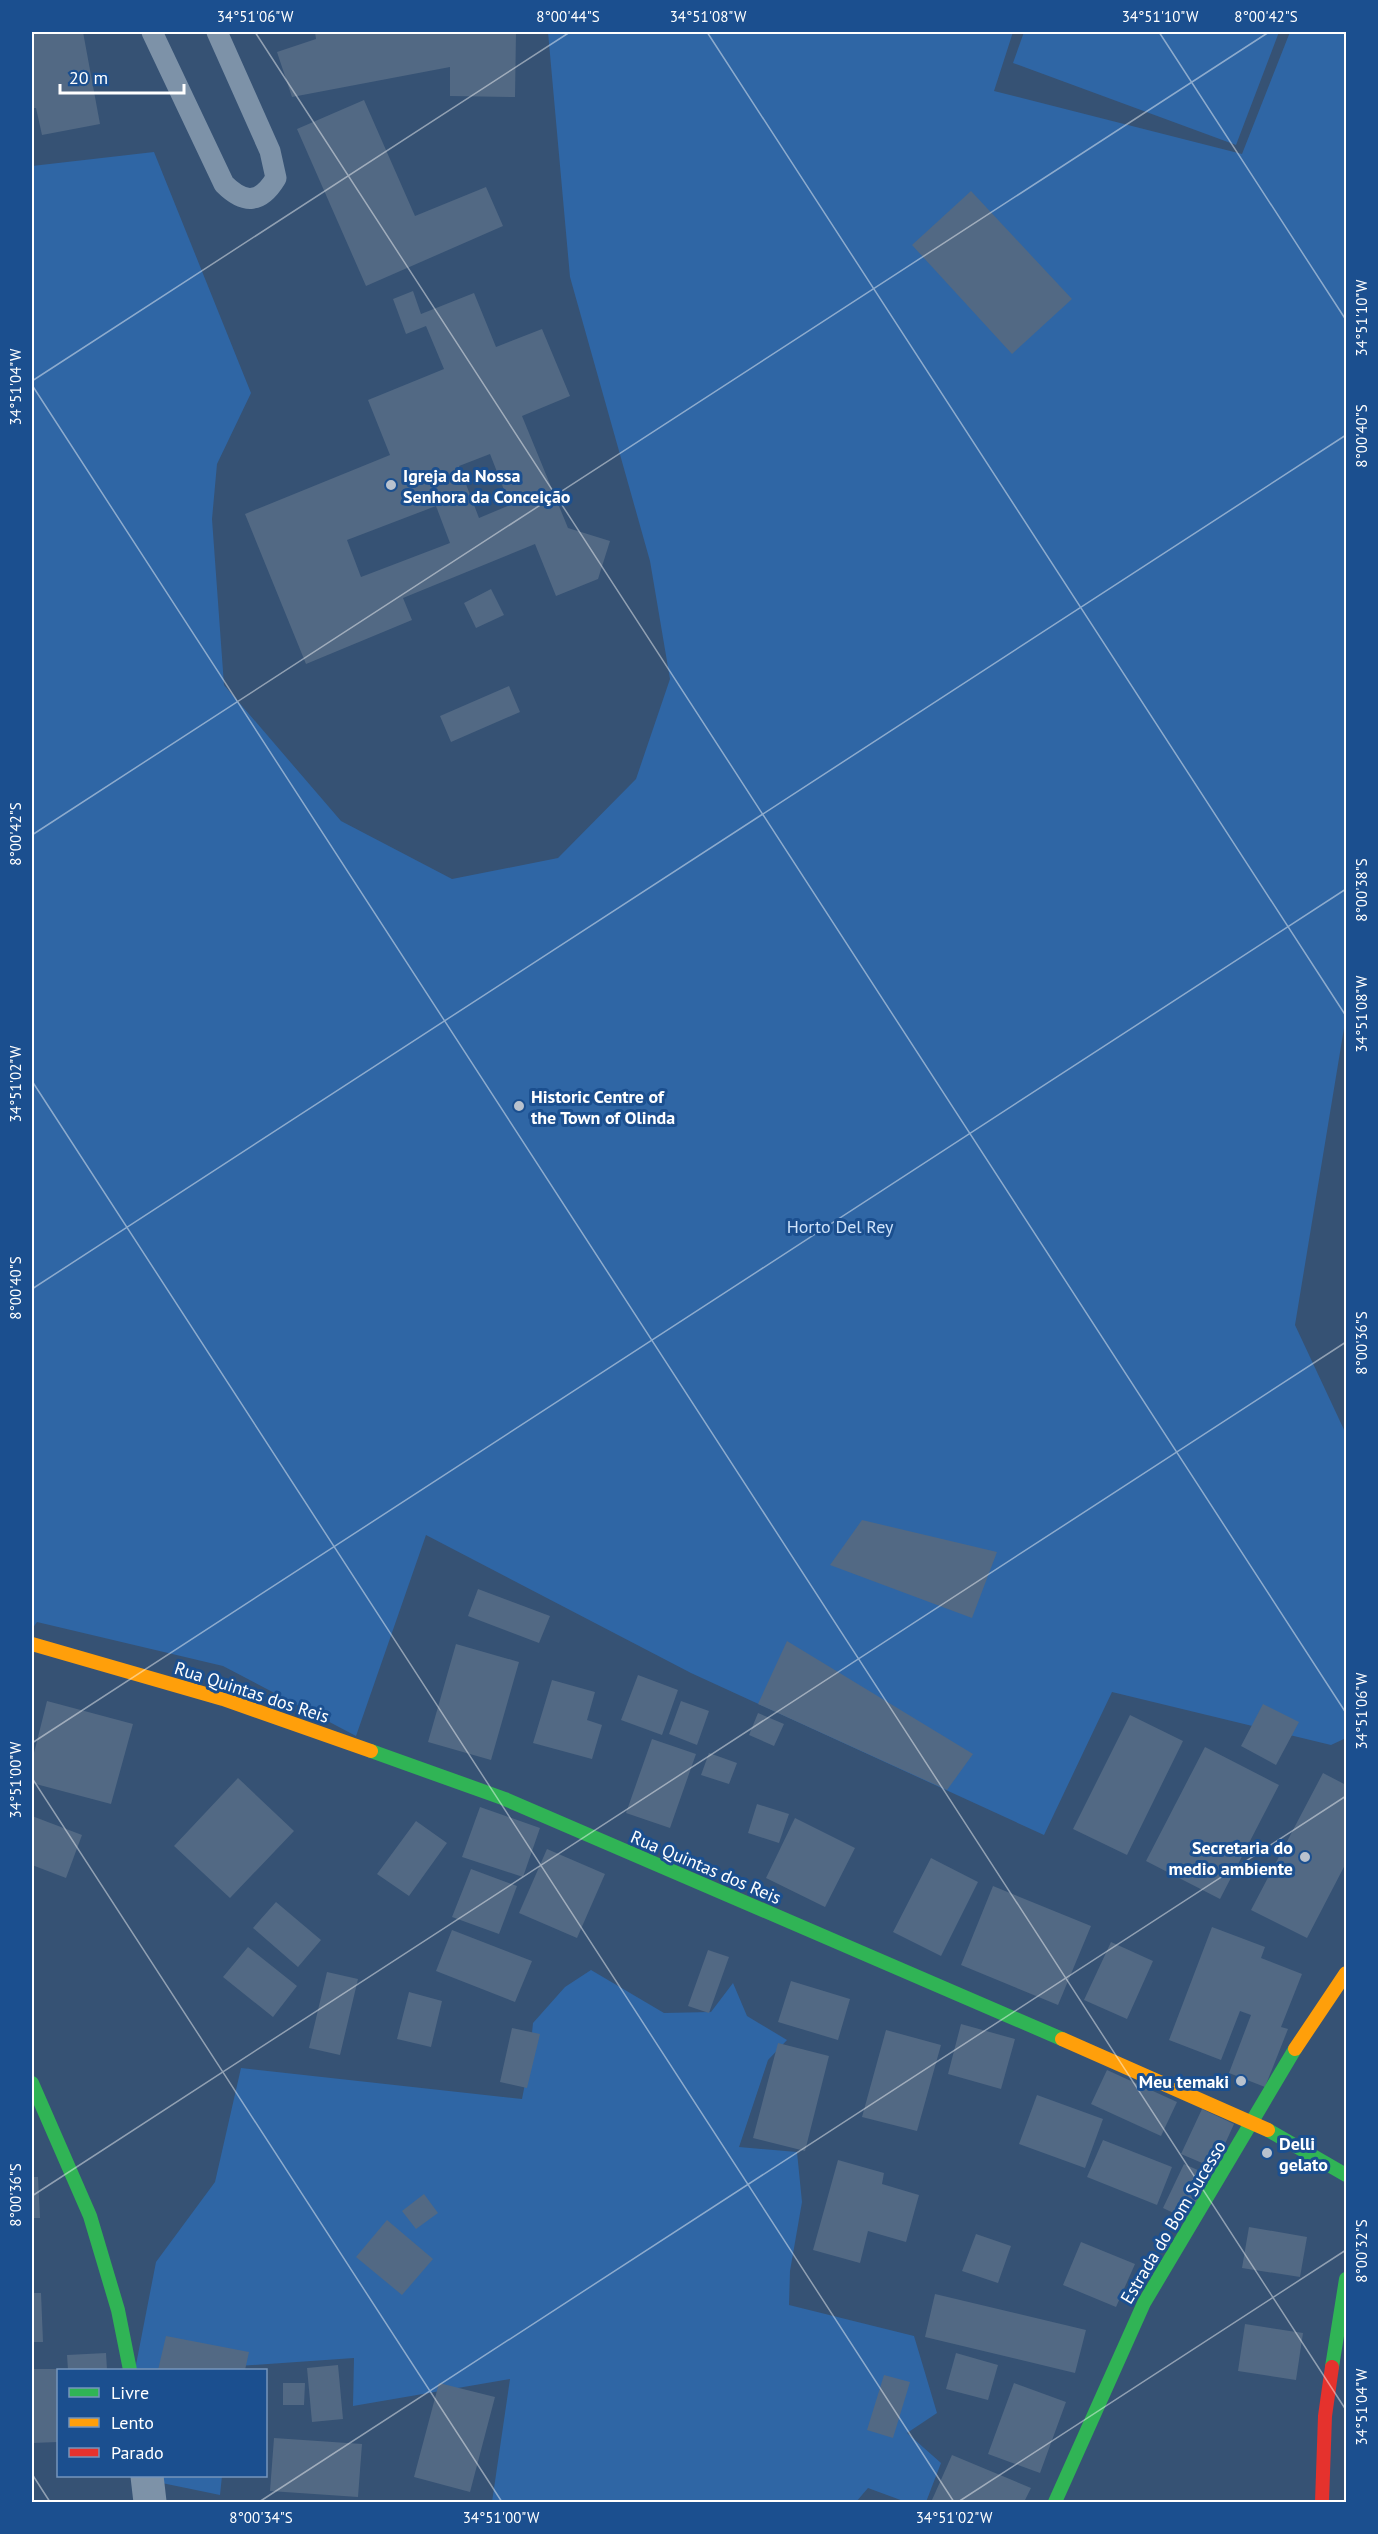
<svg xmlns="http://www.w3.org/2000/svg" width="1378" height="2534" font-family="'PT Sans',sans-serif">
<style>
.green{fill:#2f66a5}
.building{fill:#526984;fill-rule:evenodd}
.lines{fill:none;stroke-linecap:round;stroke-linejoin:round}
.lane{stroke:#7d92a8;stroke-width:21}
.street{stroke:#7d92a8;stroke-width:33}
.fast{stroke:#30b455;stroke-width:14}
.slow{stroke:#ff9f0a;stroke-width:14}
.jam{stroke:#e5322d;stroke-width:14}
.ticks{fill:none;stroke:#fff;stroke-width:1.5;stroke-opacity:0.45}
.poi-dot{fill:#b9c2ce;stroke:#1b4f8f;stroke-width:2}
.labels{text-anchor:middle;dominant-baseline:central;stroke-width:6;stroke-linejoin:round;paint-order:stroke}
.poi-label{font-size:18px;font-weight:bold;fill:#fff;stroke:#1b4f8f;text-anchor:start}
.park-label{font-size:18px;fill:#cfe3fa;stroke:#1b4f8f}
.street-label{font-size:18px;fill:#fff;stroke:#1b4f8f}
.neatline{fill:none;stroke:#fff;stroke-width:2}
.ticks-label{font-size:15px;text-anchor:middle;fill:#fff}
</style>
<rect width="100%" height="100%" fill="#365274"/>
<path class="green" d="M548,32H1013L994,91L1242,154L1290,32H1346V1016L1295,1325L1346,1434V1738L1331,1745L1112,1692L1044,1835L691,1673L426,1535L356,1736L223,1666L37,1622L32,1629V166L154,152L251,393L217,464L212,519L224,685L341,821L452,879L558,858L636,779L670,679L650,561L570,277Z
M1024,32H1279L1236,145L1013,63Z
M591,1970L664,2013L711,2012L733,1983L747,2016L787,2040L768,2060L739,2147L797,2152L802,2202L790,2271L789,2305L914,2336L937,2413L907,2433L941,2463L926,2502H906L868,2488L856,2502H492L510,2379L353,2406L354,2358L239,2366L238,2370H135L156,2262L215,2182L241,2068L522,2099L529,2063L533,2023L565,1987Z
M128,2476H222L220,2495Z"/>
<path class="building" d="M32,32H83L100,124L42,135L36,108H32Z
M315,32H516L515,97L450,96V67L292,97L277,52L316,39Z
M364,100L415,216L486,187L503,226L366,286L297,129Z
M971,191L1072,299L1012,354L912,245Z
M413,291L421,314L474,293L496,347L542,329L570,396L522,416L568,528L610,541L598,579L556,596L535,544L403,598L412,620L306,664L245,514L390,455L368,400L444,369L426,326L406,334L393,299ZM490,454L510,505L479,518L459,466ZM436,506L450,543L361,577L347,540Z
M491,589L504,615L476,628L464,603Z
M509,686L520,712L451,742L440,716Z
M862,1520L997,1552L972,1618L830,1565Z
M478,1589L550,1616L539,1643L468,1616Z
M787,1641L973,1754L947,1790L758,1704Z
M456,1644L519,1662L491,1760L428,1742Z
M638,1675L678,1690L662,1735L621,1720Z
M552,1680L595,1692L587,1720L602,1725L592,1759L533,1743Z
M47,1701L133,1724L111,1804L32,1783V1761Z
M681,1701L709,1711L697,1745L669,1734Z
M1263,1704L1299,1722L1276,1765L1241,1746Z
M758,1713L784,1724L774,1746L749,1735Z
M1130,1715L1183,1741L1127,1855L1073,1829Z
M652,1739L696,1754L670,1828L626,1813Z
M1205,1747L1279,1785L1220,1899L1146,1861Z
M709,1753L737,1763L729,1784L701,1775Z
M1323,1773L1346,1785V1863L1307,1938L1251,1910Z
M238,1778L294,1831L230,1898L174,1846Z
M757,1804L789,1814L779,1843L748,1833Z
M480,1807L540,1828L523,1877L462,1857Z
M32,1816L82,1835L66,1878L32,1865Z
M795,1818L855,1848L825,1907L766,1878Z
M416,1821L447,1843L409,1896L377,1874Z
M547,1849L605,1874L577,1938L519,1913Z
M931,1858L978,1882L941,1956L893,1932Z
M471,1869L517,1886L499,1934L452,1917Z
M993,1886L1091,1926L1058,2005L961,1965Z
M276,1902L321,1940L298,1967L253,1928Z
M1212,1927L1265,1947L1261,1958L1302,1974L1281,2027L1288,2029L1265,2087L1229,2073L1251,2015L1240,2011L1221,2060L1169,2040Z
M452,1930L532,1961L515,2002L436,1971Z
M1111,1942L1153,1961L1127,2019L1084,2000Z
M248,1947L297,1986L273,2017L223,1977Z
M708,1950L729,1957L709,2013L688,2006Z
M327,1972L358,1979L340,2055L309,2048Z
M791,1981L850,1999L838,2040L778,2022Z
M409,1992L442,2001L431,2047L397,2039Z
M961,2024L1015,2039L1001,2089L948,2074Z
M512,2028L540,2034L527,2088L500,2082Z
M886,2030L941,2045L917,2131L862,2117Z
M778,2043L829,2056L805,2151L753,2138Z
M1107,2070L1177,2102L1161,2136L1091,2104Z
M1037,2095L1103,2119L1085,2168L1019,2144Z
M1202,2109L1234,2124L1214,2168L1181,2154Z
M1103,2140L1172,2167L1157,2205L1087,2177Z
M838,2160L884,2173L882,2184L919,2195L906,2242L868,2231L860,2263L813,2250Z
M1184,2164L1209,2175L1188,2220L1163,2208Z
M32,2177H38L40,2218H32Z
M424,2194L438,2213L416,2229L402,2211Z
M387,2220L433,2259L402,2295L356,2257Z
M1249,2227L1307,2237L1300,2277L1242,2268Z
M976,2234L1011,2246L998,2283L962,2271Z
M1081,2242L1135,2264L1116,2307L1063,2285Z
M32,2293H41L43,2342H32Z
M935,2294L1086,2330L1075,2373L925,2337Z
M1245,2324L1303,2333L1296,2380L1238,2371Z
M166,2336L249,2352L245,2370H158Z
M106,2353L107,2370H68L67,2355Z
M956,2353L998,2365L988,2400L946,2389Z
M338,2365L343,2419L312,2422L307,2368Z
M32,2369H57L58,2442L32,2443Z
M884,2375L910,2382L893,2438L867,2430Z
M283,2383H305L304,2405H283Z
M439,2383L495,2397L470,2492L414,2477Z
M1014,2383L1066,2402L1040,2473L988,2454Z
M274,2438L362,2444L358,2497L270,2491Z
M952,2455L1031,2488L1024,2502H937L932,2500Z"/>
<g class="lines">
<path class="lane" d="M152,32L224,184C245,205 261,203 276,178L270,151L217,32"/>
<path class="street" d="M147,2476L150,2502"/>
<path class="fast" d="M371,1751L505,1799L1062,2039
M32,2083L90,2216L118,2310L130,2370
M1268,2130L1346,2175
M1332,2367L1346,2279
M1055,2502L1144,2303L1295,2049"/>
<path class="slow" d="M32,1644L223,1699L371,1751
M1062,2039L1268,2130
M1295,2049L1346,1973"/>
<path class="jam" d="M1322,2502L1325,2416L1332,2367"/>
</g>
<path class="ticks" d="M255,32L1346,1713M707,32L1346,1016M1159,32L1346,320M32,381L570,32M32,385L1346,2410M32,835L1269,32M32,1081L954,2502M32,1289L1346,435M32,1743L1346,889M32,1778L502,2502M32,2196L1346,1342M32,2474L50,2502M259,2502L1346,1796M958,2502L1346,2250"/>
<g class="poi-dot">
<circle cx="391" cy="485" r="6"/>
<circle cx="519" cy="1106" r="6"/>
<circle cx="1305" cy="1857" r="6"/>
<circle cx="1241" cy="2081" r="6"/>
<circle cx="1267" cy="2153" r="6"/>
</g>
<g class="labels">
<g class="poi-label">
<text x="403" y="475">Igreja da Nossa<tspan x="403" dy="21">Senhora da Conceição</tspan></text>
<text x="531" y="1096">Historic Centre of<tspan x="531" dy="21">the Town of Olinda</tspan></text>
<text x="1293" y="1847" text-anchor="end">Secretaria do<tspan x="1293" dy="21">medio ambiente</tspan></text>
<text x="1229" y="2081" text-anchor="end">Meu temaki</text>
<text x="1279" y="2143">Delli<tspan x="1279" dy="21">gelato</tspan></text>
</g>
<g class="park-label">
<text x="840" y="1226">Horto Del Rey</text>
</g>
<g class="street-label">
<text transform="translate(252 1692) rotate(18)">Rua Quintas dos Reis</text>
<text transform="translate(706 1867) rotate(23)">Rua Quintas dos Reis</text>
<text transform="translate(1173 2222) rotate(-59)">Estrada do Bom Sucesso</text>
</g>
</g>
<rect width="1378" height="2534" fill="none" stroke="#1b4f8f" stroke-width="66"/>
<rect x="57" y="2369" width="210" height="108" fill="#1b4f8f" stroke="#7695bc" stroke-width="1.5"/>
<rect x="69" y="2388" width="30" height="9" fill="#30b455" stroke="#7695bc" stroke-width="1.5"/>
<text x="111" y="2399" font-size="18" fill="#ffffff">Livre</text>
<rect x="69" y="2418" width="30" height="9" fill="#ff9f0a" stroke="#7695bc" stroke-width="1.5"/>
<text x="111" y="2429" font-size="18" fill="#ffffff">Lento</text>
<rect x="69" y="2448" width="30" height="9" fill="#e5322d" stroke="#7695bc" stroke-width="1.5"/>
<text x="111" y="2459" font-size="18" fill="#ffffff">Parado</text>
<path d="M60 84v9h124v-9" fill="none" stroke="#ffffff" stroke-width="3"/>
<text x="69" y="84" font-size="18" fill="#ffffff" stroke="#1b4f8f" stroke-width="4.5" paint-order="stroke">20 m</text>
<rect x="33" y="33" width="1312" height="2468" class="neatline"/>
<g class="ticks-label">
<text x="255" y="22">34°51'06"W</text>
<text x="568" y="22">8°00'44"S</text>
<text x="708" y="22">34°51'08"W</text>
<text x="1160" y="22">34°51'10"W</text>
<text x="1266" y="22">8°00'42"S</text>
<text transform="translate(1362 318) rotate(-90)" y="5">34°51'10"W</text>
<text transform="translate(16 387) rotate(-90)" y="5">34°51'04"W</text>
<text transform="translate(1362 436) rotate(-90)" y="5">8°00'40"S</text>
<text transform="translate(16 834) rotate(-90)" y="5">8°00'42"S</text>
<text transform="translate(1362 890) rotate(-90)" y="5">8°00'38"S</text>
<text transform="translate(1362 1014) rotate(-90)" y="5">34°51'08"W</text>
<text transform="translate(16 1084) rotate(-90)" y="5">34°51'02"W</text>
<text transform="translate(16 1288) rotate(-90)" y="5">8°00'40"S</text>
<text transform="translate(1362 1343) rotate(-90)" y="5">8°00'36"S</text>
<text transform="translate(1362 1711) rotate(-90)" y="5">34°51'06"W</text>
<text transform="translate(16 1780) rotate(-90)" y="5">34°51'00"W</text>
<text transform="translate(16 2195) rotate(-90)" y="5">8°00'36"S</text>
<text transform="translate(1362 2251) rotate(-90)" y="5">8°00'32"S</text>
<text transform="translate(1362 2407) rotate(-90)" y="5">34°51'04"W</text>
<text x="261" y="2523">8°00'34"S</text>
<text x="501" y="2523">34°51'00"W</text>
<text x="954" y="2523">34°51'02"W</text>
</g>
</svg>
